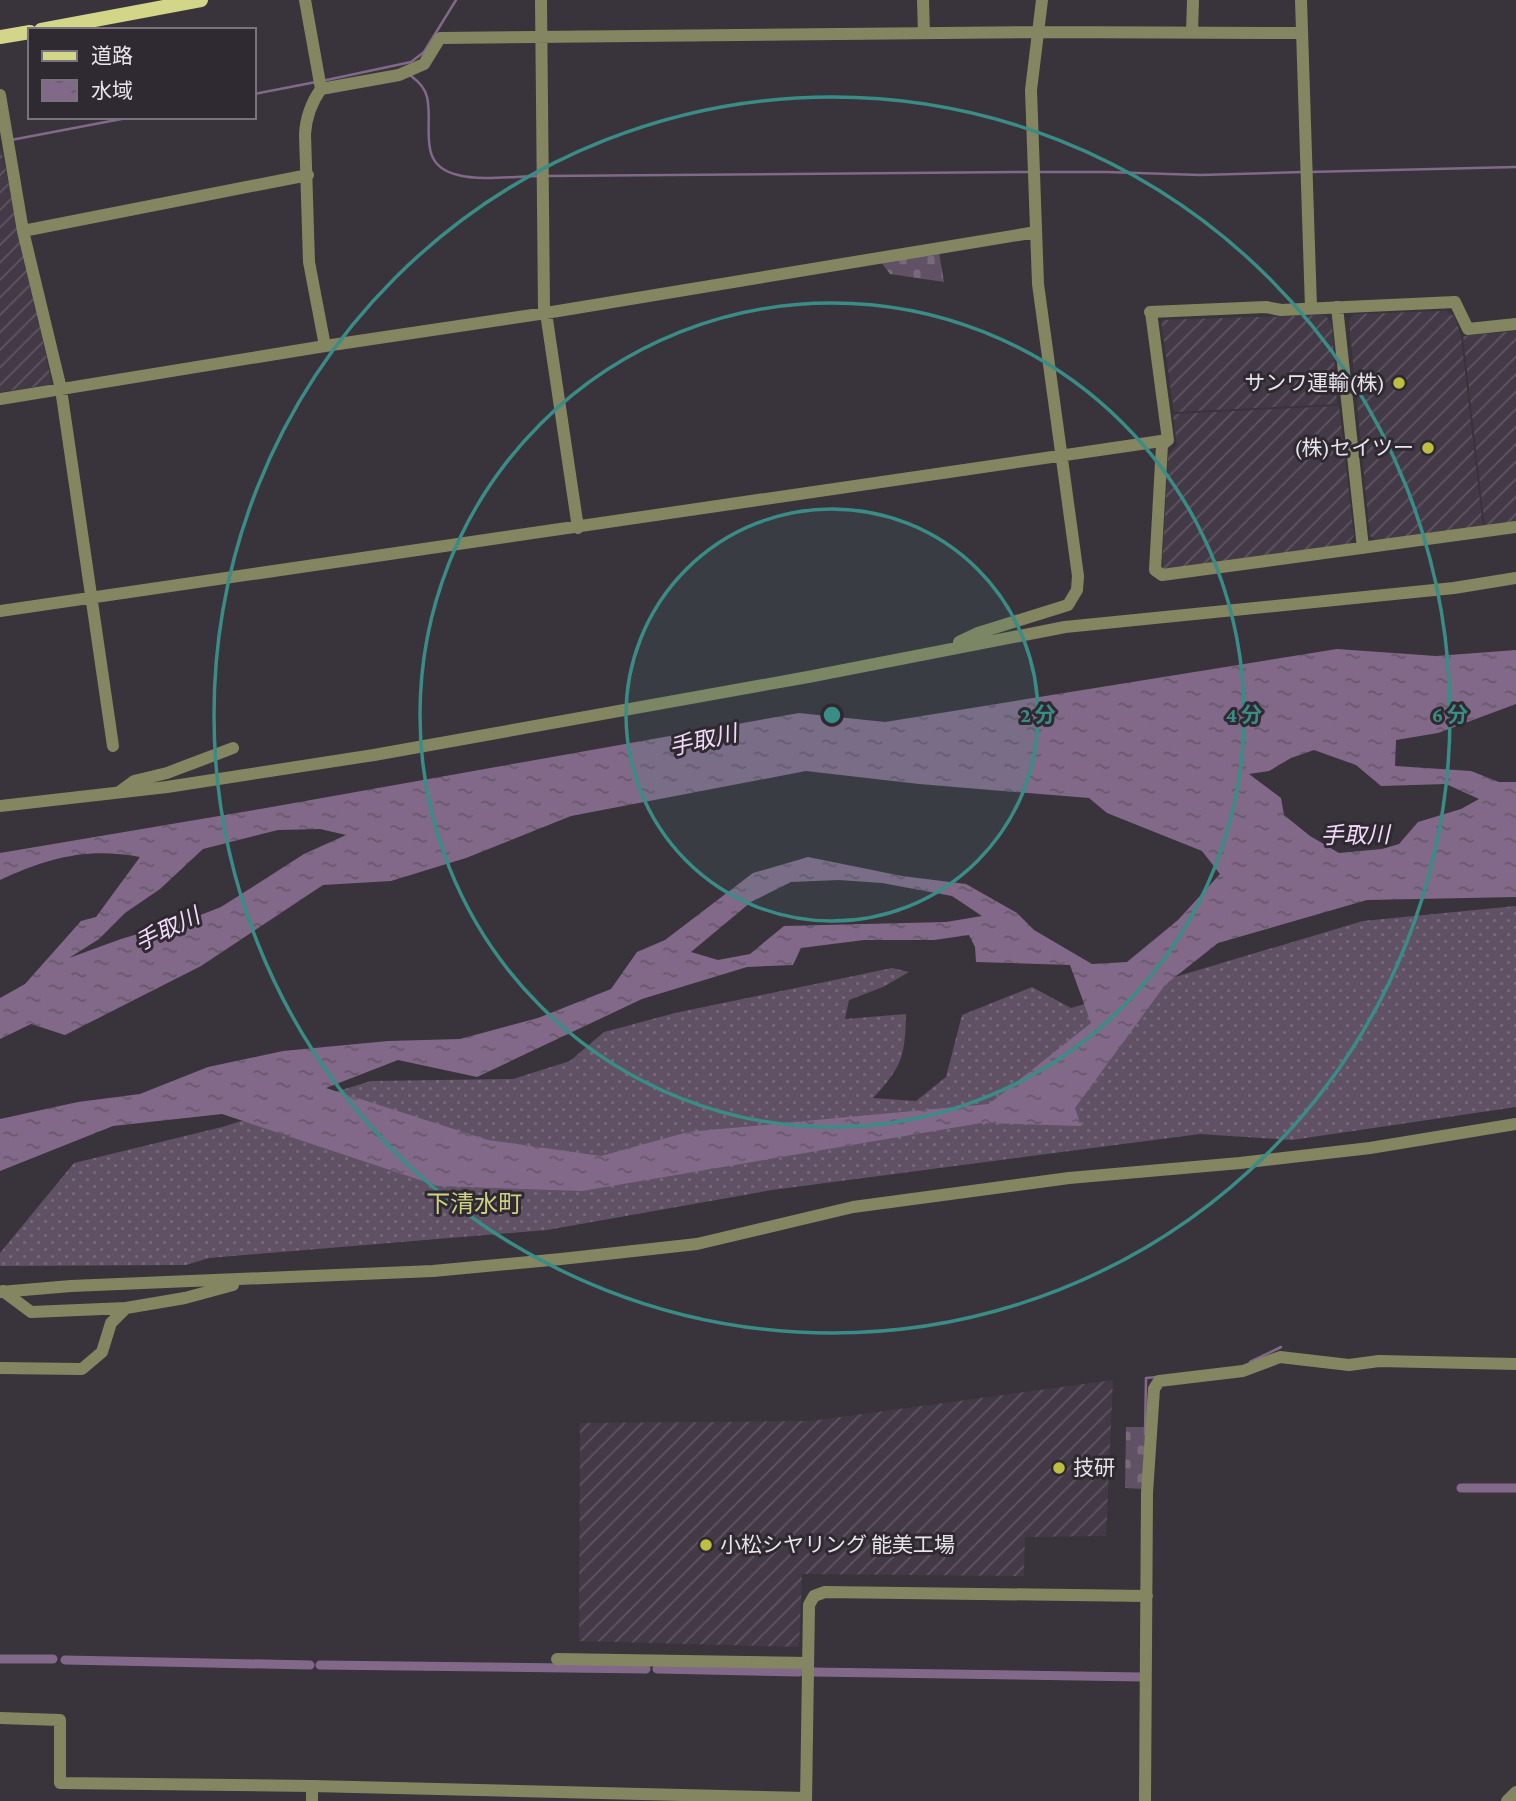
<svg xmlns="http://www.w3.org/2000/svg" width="1516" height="1801" font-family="'Crimson Pro','Noto Sans JP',serif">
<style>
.industrial{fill:url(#industrial-furrows)}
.grass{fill:url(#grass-dots)}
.cemetery{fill:url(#cemetery-stones)}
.water{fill:url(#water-ripples);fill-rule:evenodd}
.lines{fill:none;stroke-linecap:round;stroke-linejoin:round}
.stream{stroke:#826989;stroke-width:2.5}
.canal{stroke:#826989;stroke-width:9}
.minor{stroke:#848661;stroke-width:12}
.major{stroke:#d3d588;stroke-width:14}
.ring{fill:none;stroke:#3a8c87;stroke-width:3.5}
.poi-dot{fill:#bebf42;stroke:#2f2931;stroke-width:2.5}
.labels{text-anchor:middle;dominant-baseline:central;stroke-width:6;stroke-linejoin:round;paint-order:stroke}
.poi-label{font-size:21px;fill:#e8e4e9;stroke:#2f2931;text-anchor:end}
.water-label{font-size:23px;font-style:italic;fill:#f3dafa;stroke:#2f2931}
.quarter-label{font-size:24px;fill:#cfd183;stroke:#2f2931}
.centre{fill:#3a8c87;stroke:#2f2931;stroke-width:3.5}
.ring-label{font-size:21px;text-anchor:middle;font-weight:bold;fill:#3a8c87;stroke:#2f2931;stroke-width:6;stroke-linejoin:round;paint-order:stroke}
</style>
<defs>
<pattern id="industrial-furrows" width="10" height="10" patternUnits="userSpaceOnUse" patternTransform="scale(1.75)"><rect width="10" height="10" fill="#443a47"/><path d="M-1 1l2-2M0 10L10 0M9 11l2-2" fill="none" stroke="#5f5662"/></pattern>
<pattern id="grass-dots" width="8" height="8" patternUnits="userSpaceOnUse" patternTransform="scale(1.75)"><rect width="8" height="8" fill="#615165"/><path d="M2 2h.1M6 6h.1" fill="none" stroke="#786a7b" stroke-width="1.8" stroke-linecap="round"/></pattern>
<pattern id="cemetery-stones" width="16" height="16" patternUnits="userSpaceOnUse" patternTransform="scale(1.75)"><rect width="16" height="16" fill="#615165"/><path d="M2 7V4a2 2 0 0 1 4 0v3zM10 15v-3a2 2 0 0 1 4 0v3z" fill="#786a7b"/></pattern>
<pattern id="water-ripples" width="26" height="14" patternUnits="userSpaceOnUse" patternTransform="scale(1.75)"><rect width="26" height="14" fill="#826989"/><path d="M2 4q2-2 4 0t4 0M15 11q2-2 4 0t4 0" fill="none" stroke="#67586b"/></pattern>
</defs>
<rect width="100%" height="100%" fill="#39333b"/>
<path class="industrial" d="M1,149L52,384L0,392V150Z
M1446,311L1455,317L1461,337L1483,528L1380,543L1370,536L1349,321L1354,314Z
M1325,315L1332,324L1337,404L1174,412L1161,320Z
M1516,331V523L1485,528L1463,336Z
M1339,406L1354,536L1346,546L1162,569L1168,455L1177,445L1173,414Z
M1113,1380L1106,1536L1025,1537L1024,1576L802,1574L799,1647L579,1641L580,1423L811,1421Z"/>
<path class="grass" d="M1516,906V1107L1292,1140L1200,1134L772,1190L547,1230L209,1258L186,1265L0,1266V1253L74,1163L222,1127L371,1081L513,1079L570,1061L604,1032L675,1013L892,968L909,972L883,987L849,1000L845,1019L906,1014C905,1057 902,1067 873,1098L916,1101L946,1077L962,1015L1032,987L1071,1008L1363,921Z"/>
<path class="cemetery" d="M939,252L944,282L890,274L881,262Z
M1126,1427H1146L1144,1489L1125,1488Z"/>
<path class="water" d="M1337,649L1436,656L1516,650V704L1438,733L1396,740L1395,766L1471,771L1499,782H1516V897L1367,900L1218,943L1165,985L1075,1108L1081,1126L981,1123L582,1191L438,1186L222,1114L113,1126L0,1171V1119L78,1102L140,1094L208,1067L283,1051L388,1041L460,1039L538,1018L611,989L637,952L665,940L753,873L808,857L902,876L966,884L1017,913L1034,930L1092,964L1127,962L1178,920L1220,874L1202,851L1107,813L1089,798L919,784L806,771L571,816L466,858L391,881L323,885L201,966L65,1035L31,1024L0,1039V998L25,984L81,921L96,917L140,857C87,847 48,858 0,880V853L266,808L799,713L885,722ZM1314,750L1356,765L1381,786L1446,784L1479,799L1461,809L1418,822L1399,844L1382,849L1339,853L1310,836L1284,815L1281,798L1249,774L1269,771L1291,758ZM320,829L346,835L304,854L221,907L198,916L121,939L69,958L99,939L125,913L160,889L203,849L278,830ZM839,880L882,883L952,896L982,916L946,922L784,926L750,954L718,960L691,952L751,902L791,882ZM969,935L975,947L976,962L1070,965L1091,1023L989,1104L688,1132L601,1156L488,1140L326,1088L398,1060L477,1077L642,999L747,967L793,965L801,948L864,940H934Z"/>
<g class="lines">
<path class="stream" d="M411,76C418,81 425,88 427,97C434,126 415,165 458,175C479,181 517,176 540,176
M322,81L411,62L424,52L456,0
M254,94L316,82
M11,140L132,117
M1036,172H1107L1200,175L1303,172
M1309,172L1516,167
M547,176L1030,172
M1250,1362L1281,1347
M1145,1434L1146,1378L1157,1377"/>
<path class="canal" d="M1461,1488H1516
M0,1659H53
M65,1660L310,1665
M320,1665L646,1669
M657,1669L799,1672
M813,1672L1142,1677"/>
<path class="minor" d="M305,0L321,89
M541,0L544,309L546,313L578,528
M923,0L924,33
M1301,0L1311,308
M1192,33L1193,0
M0,95L23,231L61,389L113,746
M23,231L308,175
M1337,307L1363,548
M1150,312L1266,307L1281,310L1455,302L1468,329L1516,324
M1151,312L1168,440L1162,445L1155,570L1162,575L1516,527
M325,346L309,262L305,134C306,117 311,103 321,89L399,75L424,64L440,38L1039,32L1302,33
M0,399L325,346L546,313L1036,232
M0,611L1168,440
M959,642L978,633L1068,605L1077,590L1078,576L1038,284L1031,90L1042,0
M119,792L134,781L167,773L233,748
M0,806L167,787L374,755L808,677L1065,627L1454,588L1516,578
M3,1291L31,1312L126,1308
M0,1292L71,1286L433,1271L561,1259L697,1244L853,1207L1069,1178L1240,1163L1370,1148L1516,1124
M0,1368L82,1369L102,1352L111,1323L126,1308L185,1298L233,1285
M557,1659L808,1663
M0,1718L60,1720V1783L312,1786L806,1798
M312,1786V1801
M806,1801L809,1605L814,1596L825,1592L1147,1596
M1145,1801L1147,1493L1154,1389L1159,1381L1243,1371L1280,1357L1349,1365L1379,1361L1516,1364
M1507,1801L1516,1792"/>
<path class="major" d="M41,30L201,0
M0,37L30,32"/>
</g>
<circle cx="832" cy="715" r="206" fill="#3a8c87" fill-opacity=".12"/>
<g class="ring">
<circle cx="832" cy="715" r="206"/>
<circle cx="832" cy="715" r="412"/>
<circle cx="832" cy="715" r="618"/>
</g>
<g class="poi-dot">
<circle cx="1399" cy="383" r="7"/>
<circle cx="1428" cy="448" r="7"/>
<circle cx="1059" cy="1468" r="7"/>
<circle cx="706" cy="1545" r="7"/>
</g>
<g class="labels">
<g class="poi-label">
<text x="1385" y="383">サンワ運輸(株)</text>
<text x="1414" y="448">(株)セイツー</text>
<text x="1073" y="1468" text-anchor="start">技研</text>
<text x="720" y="1545" text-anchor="start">小松シヤリング 能美工場</text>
</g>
<g class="water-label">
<text transform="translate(703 740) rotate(-13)">手取川</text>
<text transform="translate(1355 835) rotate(-1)">手取川</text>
<text transform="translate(167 929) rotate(-26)">手取川</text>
</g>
<g class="quarter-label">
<text x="474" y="1203">下清水町</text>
</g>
</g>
<circle cx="832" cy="715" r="10" class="centre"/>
<g class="ring-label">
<text x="1038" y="722">2 分</text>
<text x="1244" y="722">4 分</text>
<text x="1450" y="722">6 分</text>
</g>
<rect x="28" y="28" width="228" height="91" fill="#2f2931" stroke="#79747b" stroke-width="2"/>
<rect x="42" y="51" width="35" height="10" fill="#d3d588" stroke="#79747b" stroke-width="2"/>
<text x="91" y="63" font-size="21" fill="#e8e4e9">道路</text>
<rect x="42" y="80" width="35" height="21" fill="url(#water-ripples)" stroke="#79747b" stroke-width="2"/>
<text x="91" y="98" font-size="21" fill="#e8e4e9">水域</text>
</svg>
